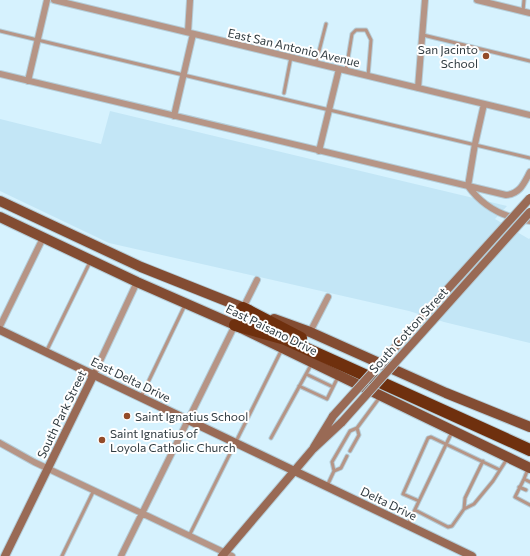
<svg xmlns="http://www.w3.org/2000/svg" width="530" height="556" font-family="Commissioner,sans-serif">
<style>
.built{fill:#c3e6f6}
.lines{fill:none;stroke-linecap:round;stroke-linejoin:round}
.lane-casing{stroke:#b5cdd8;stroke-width:5}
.street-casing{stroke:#b5cdd8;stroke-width:8}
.secondary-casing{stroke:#b5cdd8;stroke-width:10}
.primary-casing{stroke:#b5cdd8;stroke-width:12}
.highway-casing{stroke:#b5cdd8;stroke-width:14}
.lane{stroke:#b69586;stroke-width:3}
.street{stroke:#b69586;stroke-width:6}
.secondary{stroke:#996a55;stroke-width:8}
.primary{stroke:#834c32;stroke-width:10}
.highway{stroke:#6f300e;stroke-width:12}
.secondary-bridge-casing{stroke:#b5cdd8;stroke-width:10;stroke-linecap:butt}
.secondary-bridge{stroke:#996a55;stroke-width:8}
.poi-dot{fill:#934b28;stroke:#fff;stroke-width:1.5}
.labels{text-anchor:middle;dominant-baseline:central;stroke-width:4;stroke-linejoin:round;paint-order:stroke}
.street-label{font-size:12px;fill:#303b40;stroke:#fff}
.poi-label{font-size:12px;fill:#303b40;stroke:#fff;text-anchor:start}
</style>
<rect width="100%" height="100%" fill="#d6f2fe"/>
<path class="built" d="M110,111L507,206L495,219L529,239L530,238V343L444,322L409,311L109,243L0,191V119L101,144Z"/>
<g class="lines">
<g class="lane-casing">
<path id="lane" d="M523,11L524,0
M0,31L530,158
M423,35L530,61
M316,63L326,24
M346,70L352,34L356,30H366L371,40L368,76
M284,93L291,57
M46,352L90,262
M306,374L333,387
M299,386L327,399L338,377
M141,397L185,305
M357,428L380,397
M271,438L311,365
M528,469L524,479L530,482
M334,471L341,468L347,456
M524,479L515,497L530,505
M327,486L334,471L332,462L350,431L357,428L359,435L350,451
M519,487L526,490
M419,501L403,494L428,438L431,437L500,470
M464,509L465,498L483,461
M415,510L448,527L452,526L464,509L474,504L493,481L507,459
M408,524L452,432
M189,536L282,349
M62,556L94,490"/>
</g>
<g class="street-casing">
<path id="street" d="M54,0L530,115
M477,0L530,13
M188,32L190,0
M0,74L506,195C520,194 524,183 530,172
M28,81L47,0
M418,88L425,0
M484,104L475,144L468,186C483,207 505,218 530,221
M174,116L193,34
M319,151L339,69
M243,308L257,280
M0,326L43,238
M310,332L328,297
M94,374L137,282
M0,443L34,462L232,556
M121,556L235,325"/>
</g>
<g class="secondary-casing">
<path id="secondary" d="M0,330L472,556
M314,447L333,416
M5,556L94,374
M222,556L313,449L342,422"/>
</g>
<g class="primary-casing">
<path id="primary" d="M0,201L141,267L249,310
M0,217L137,282L235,325L530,468
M274,319L310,332L446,393L530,427"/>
</g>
<g class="highway-casing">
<path id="highway" d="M243,308L301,338
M235,325L285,339L530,450"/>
</g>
<use href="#lane" class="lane"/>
<use href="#street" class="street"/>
<use href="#secondary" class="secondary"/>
<use href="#primary" class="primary"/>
<use href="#highway" class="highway"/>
<g class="secondary-bridge-casing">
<path id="secondary-bridge" d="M333,416L530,198
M342,422L530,212"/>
</g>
<use href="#secondary-bridge" class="secondary-bridge"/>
</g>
<g class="poi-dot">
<circle cx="486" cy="56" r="4"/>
<circle cx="127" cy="416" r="4"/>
<circle cx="102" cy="440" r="4"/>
</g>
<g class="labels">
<g class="street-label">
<text transform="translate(294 47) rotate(13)">East San Antonio Avenue</text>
<text transform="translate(272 329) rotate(26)">East Paisano Drive</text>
<text transform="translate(408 330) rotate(-48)">South Cotton Street</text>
<text transform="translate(131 379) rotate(26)">East Delta Drive</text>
<text transform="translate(61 414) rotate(-64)">South Park Street</text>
<text transform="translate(389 503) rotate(26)">Delta Drive</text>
</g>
<g class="poi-label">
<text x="478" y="49" text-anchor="end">San Jacinto<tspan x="478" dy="14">School</tspan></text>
<text x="135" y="416">Saint Ignatius School</text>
<text x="110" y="433">Saint Ignatius of<tspan x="110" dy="14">Loyola Catholic Church</tspan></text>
</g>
</g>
</svg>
